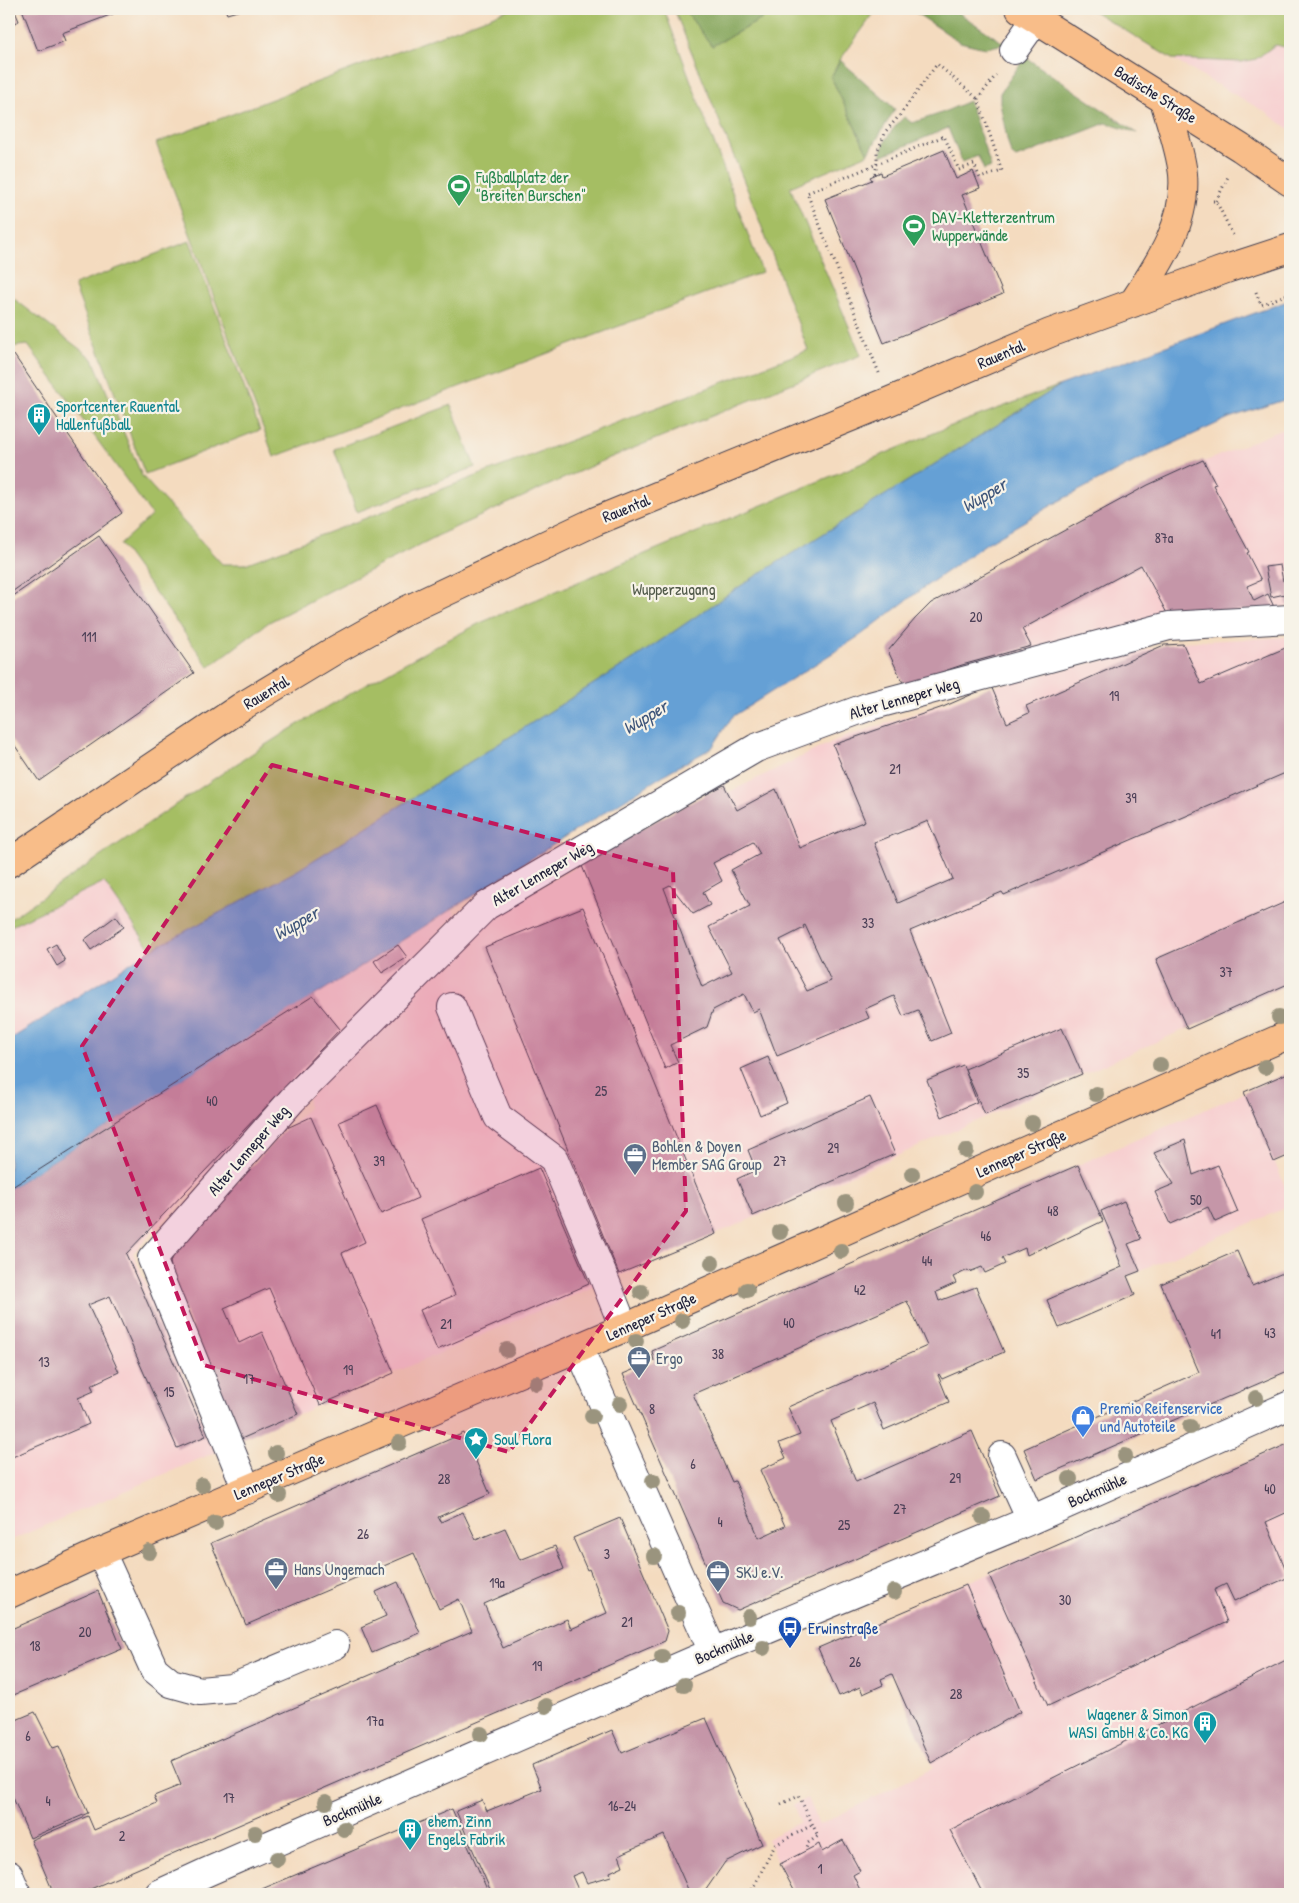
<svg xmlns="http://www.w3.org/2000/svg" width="1299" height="1903" font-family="'Patrick Hand',sans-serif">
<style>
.built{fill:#f7cfd0}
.green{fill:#a5be64;stroke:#647050}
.forest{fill:#84a55a;stroke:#53644a}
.water{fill:#65a0d5;stroke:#446188}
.building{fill:#c596a8;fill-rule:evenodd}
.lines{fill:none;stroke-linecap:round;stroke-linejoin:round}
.minor-casing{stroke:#423e4f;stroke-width:30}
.major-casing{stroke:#423e4f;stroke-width:30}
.path{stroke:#423e4f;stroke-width:3;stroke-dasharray:1 4;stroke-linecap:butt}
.minor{stroke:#fff;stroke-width:28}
.major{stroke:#f8bd89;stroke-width:28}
.tree{fill:#9a947e}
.marked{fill:#c2185b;fill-opacity:0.2;stroke:#c2185b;stroke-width:4;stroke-dasharray:10 6;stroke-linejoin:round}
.labels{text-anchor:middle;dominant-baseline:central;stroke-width:4.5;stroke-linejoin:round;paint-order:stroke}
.number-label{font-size:14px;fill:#4b3f56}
.street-label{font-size:16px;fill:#22223b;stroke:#f7f3e8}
.leisure-label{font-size:16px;fill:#27864d;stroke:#f7f3e8;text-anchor:start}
.culture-label{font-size:16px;fill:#0d838f;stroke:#f7f3e8;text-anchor:start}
.park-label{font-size:16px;fill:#505949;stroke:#f7f3e8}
.service-label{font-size:16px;fill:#4e5e75;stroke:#f7f3e8;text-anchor:start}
.shop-label{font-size:16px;fill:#366cbe;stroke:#f7f3e8;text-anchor:start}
.transit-label{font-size:16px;fill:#164399;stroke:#f7f3e8;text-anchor:start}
.water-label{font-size:18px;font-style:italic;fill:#3d5479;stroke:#f7f3e8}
</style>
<rect width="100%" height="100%" fill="#f7f3e8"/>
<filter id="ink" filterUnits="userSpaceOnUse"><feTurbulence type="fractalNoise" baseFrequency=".02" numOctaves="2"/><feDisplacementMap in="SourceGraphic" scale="10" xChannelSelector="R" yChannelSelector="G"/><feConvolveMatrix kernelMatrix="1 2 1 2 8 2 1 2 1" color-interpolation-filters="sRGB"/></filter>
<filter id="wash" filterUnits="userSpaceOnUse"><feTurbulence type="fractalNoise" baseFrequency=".0096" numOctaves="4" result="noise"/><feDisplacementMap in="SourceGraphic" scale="20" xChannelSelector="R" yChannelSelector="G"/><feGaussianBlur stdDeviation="1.12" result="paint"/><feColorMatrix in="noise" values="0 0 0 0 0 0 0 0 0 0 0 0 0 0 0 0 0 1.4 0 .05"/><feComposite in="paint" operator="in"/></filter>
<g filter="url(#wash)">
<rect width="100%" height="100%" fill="#f4dbbf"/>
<path class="built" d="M1275,45L1290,48V130L1267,113L1172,59L1241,62L1256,59Z
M1290,426V606L904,685L889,650L931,604L1148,485Z
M1290,637V983L922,1145L241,1439L180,1292V1243L308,1108V1098L484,918L581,864L836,740L999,685L1180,642Z
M104,882L151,950L9,1040V927Z
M453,909L455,915L133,1253L216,1452L9,1541V1190L99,1131Z
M1245,1092L1290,1198V1206L1127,1276L1078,1165Z
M1290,1444V1894H794L767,1839L800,1822L793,1805L807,1798L819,1825L933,1768L871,1624Z"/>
<path class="green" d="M510,9H664L762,272L274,457L156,143Z
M674,9H684L712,46L762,19L769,9H877L840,60L831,77L868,154L790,187L861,355L607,459L445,532L269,622L209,667L120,544L152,515L28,345L9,347V295L93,359L142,476L222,564H245L808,350L752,201Z
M1090,9H1290V48L1275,45L1256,59L1241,62L1172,59Z
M190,241L260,430L145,474L74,285Z
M1061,385L748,581L638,656L298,870L151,950L104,882L9,927V920C92,862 175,804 259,749C330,703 405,662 480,623L946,428Z
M451,405L475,467L357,512L334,449Z"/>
<path class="forest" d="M684,9H769L762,19L712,46Z
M910,9H953L1005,44L985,48L960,42Z
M1025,57L1137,133L1106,123L1016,158L1011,154L1007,139L1000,103V93Z
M840,60L895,109L868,154L831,77Z
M969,101L991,167L984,170L978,156L962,162L948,128L881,156C883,140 893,128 904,117L912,123L939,114Z"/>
<path class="water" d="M1290,300V398L1229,418L1134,462L1061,500L987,543L919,591L861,635L732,717L712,748L670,771L9,1189V1042L14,1037L151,950L298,870L416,796L638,656L748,581L1061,385Z"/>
<g id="blocks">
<path class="building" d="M9,9H14L19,21L9,26Z
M22,9H126L62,33L65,41L38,51Z
M225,9H244L227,14Z
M944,150L956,179L973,171L980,188L962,195L1003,294L884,343L825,199L872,180L870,177L881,172L882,176Z
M14,355L122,513L9,594V359Z
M1203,460L1216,484L1213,485L1249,552L1247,553L1261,580L1247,586L1254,601L1268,594L1274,607L1169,617L1141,565L1022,629L1031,646L962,665L904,685L888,651L915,619L931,603L1148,485Z
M99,536L194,673L39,781L9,737V599Z
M1280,565L1283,581L1290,579V605L1287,606L1285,594L1271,597L1265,567Z
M1183,644L1201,684L1290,646V771L1004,895L1002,892L910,931L951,1033L932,1041L918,1010L903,1016L894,996L865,1009L869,1018L777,1056L759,1009L753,1012L744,994L713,1010L707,1027L670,1045L678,1062L665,1069L580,861L724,785L737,810L776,789L800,848L865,821L833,745L943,707L991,686L1007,723L1029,713L1026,706L1164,645ZM928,821L953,879L898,903L874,843ZM753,842L760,854L731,870L750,906L709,927L732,972L702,987L664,888L670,885L693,914L710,905L703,892L722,881L713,863ZM805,925L831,981L807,991L780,940L804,928L803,926Z
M1290,900V983L1187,1029L1156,959Z
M583,907L716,1234L619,1274L485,947Z
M116,916L124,927L91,950L84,940Z
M56,944L65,961L57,966L47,949Z
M398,945L407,957L382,973L374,961Z
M313,996L340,1029L126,1254L206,1436L177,1448L110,1296L88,1305L119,1372L91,1385L94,1391L78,1398L89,1424L10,1458L9,1454V1189Z
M1062,1028L1082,1074L985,1115L965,1069Z
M768,1057L787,1103L760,1115L741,1069Z
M963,1065L977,1102L942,1117L927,1080Z
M1290,1072V1155L1274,1162L1244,1092Z
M870,1097L895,1154L753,1216L737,1179L756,1170L748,1150Z
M377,1105L418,1198L381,1214L339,1122Z
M311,1117L365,1242L342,1253L394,1373L320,1405L269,1288L224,1308L239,1343L262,1332L298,1414L241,1439L176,1291L170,1262L186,1236L287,1128Z
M1185,1140L1193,1175L1218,1165L1238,1212L1215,1222L1208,1207L1170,1224L1155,1192L1174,1184L1154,1153Z
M1078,1165L1103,1221L1046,1248V1246L1027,1255L1025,1248L1002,1258L1005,1264L985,1273L982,1267L969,1272L968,1270L953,1277L956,1283L936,1292L939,1301L976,1287L1004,1352L942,1379L939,1374L938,1375L949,1402L884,1430L873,1403L831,1421L856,1482L972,1431L1000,1496L738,1610L723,1603L623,1374L654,1361L652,1351ZM907,1301L927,1346L788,1407L800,1435L779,1443L786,1458L760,1470L785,1526L759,1538L735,1481L732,1482L693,1394Z
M539,1168L589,1284L437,1350L420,1310L455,1295L421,1219Z
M1124,1201L1141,1239L1128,1244L1140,1271L1127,1276L1135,1295L1059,1328L1047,1300L1122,1267L1115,1250L1117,1249L1101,1211Z
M1237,1251L1252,1286L1290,1270V1370L1037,1479L1024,1449L1199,1372L1161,1284Z
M464,1433L490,1494L438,1517L441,1522L463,1512L476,1540L505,1528L520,1560L555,1546L564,1569L484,1604L503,1648L567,1619L571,1629L607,1613L589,1569L587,1570L573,1538L620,1518L668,1631L665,1641L79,1894H54L31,1840L88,1816L94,1830L157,1803L154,1796L181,1785L171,1761L472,1631L459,1599L439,1609L414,1553L246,1625L211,1543Z
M1290,1443V1511L1266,1522L1289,1577L1234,1601L1226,1584L1214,1590L1227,1622L1048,1706L989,1575Z
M398,1582L420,1633L372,1653L361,1627L386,1616L376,1592Z
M966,1585L1020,1712L931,1763L892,1674L881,1679L883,1685L863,1694L860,1687L839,1696L818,1648Z
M98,1591L122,1649L9,1697V1630Z
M1290,1658V1894H983L950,1830Z
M35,1712L53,1748L59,1746L88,1813L30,1838L9,1788V1723Z
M706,1718L762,1844L725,1862L703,1894H690L664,1835L619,1855L623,1866L610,1872L611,1876L587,1883L582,1872L572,1876L580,1894H492L456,1811L482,1800L487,1811L542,1789L532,1765L612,1730L622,1753Z
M452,1809L489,1894H250Z
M843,1840L860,1871L853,1875L860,1890L858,1894H796L780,1864L819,1844L822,1852Z"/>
</g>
</g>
<g filter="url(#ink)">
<use href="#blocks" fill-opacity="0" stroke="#423e4f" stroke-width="1"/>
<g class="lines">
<g class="minor-casing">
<path id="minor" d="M1014,50L1036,19
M452,1007L498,1117L554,1159L604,1278L624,1328
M579,1348L713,1652
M1002,1456L1031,1520
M247,1490L152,1259L292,1100L486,906L756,748L870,706L1169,626L1290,619
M101,1552L154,1669L171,1683L200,1691L232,1688L335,1645
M9,1875L17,1894
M159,1894L207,1872L713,1652L1031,1520L1290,1405"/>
</g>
<g class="major-casing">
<path id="major" d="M1020,9L1241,148L1290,182
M1133,303C1159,264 1187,223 1183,174C1180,149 1171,124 1164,100
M9,863L241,707L337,649L407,610L596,521L890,401L1050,333L1229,268L1290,248
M9,1594L101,1552L624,1328L1290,1034"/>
</g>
<path class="path" d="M875,174L877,164L944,136L959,170L974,164L980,178L1002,171L978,99L996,75
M1213,201H1216L1233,235
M1216,201L1228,177
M1256,292L1261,305L1290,293
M879,373L807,193L877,164V152L886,131L900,115L937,64L978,99
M781,1804L799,1796L818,1836L808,1843L805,1851
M750,1894L775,1845L812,1825"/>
<use href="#minor" class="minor"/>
<use href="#major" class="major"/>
</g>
<g class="tree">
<circle cx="1279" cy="1017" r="8"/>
<circle cx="1160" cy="1065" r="8"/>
<circle cx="1265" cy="1067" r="8"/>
<circle cx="1096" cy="1094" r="8"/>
<circle cx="1032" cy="1123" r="8"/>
<circle cx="966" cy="1151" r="8"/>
<circle cx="912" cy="1174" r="8"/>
<circle cx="975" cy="1192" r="8"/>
<circle cx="846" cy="1203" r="8"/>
<circle cx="780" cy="1232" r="8"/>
<circle cx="841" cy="1251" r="8"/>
<circle cx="712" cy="1263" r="8"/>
<circle cx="747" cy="1290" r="8"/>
<circle cx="641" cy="1292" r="8"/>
<circle cx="682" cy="1321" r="8"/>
<circle cx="636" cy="1341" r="8"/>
<circle cx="507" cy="1350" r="8"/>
<circle cx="536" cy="1383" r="8"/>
<circle cx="1256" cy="1398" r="8"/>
<circle cx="620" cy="1404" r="8"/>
<circle cx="592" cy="1416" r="8"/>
<circle cx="1190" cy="1427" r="8"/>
<circle cx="399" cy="1443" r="8"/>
<circle cx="276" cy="1453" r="8"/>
<circle cx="1125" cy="1456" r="8"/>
<circle cx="1070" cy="1479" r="8"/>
<circle cx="653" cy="1481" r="8"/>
<circle cx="202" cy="1485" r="8"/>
<circle cx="279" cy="1495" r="8"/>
<circle cx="983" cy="1517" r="8"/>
<circle cx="215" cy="1523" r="8"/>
<circle cx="149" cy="1552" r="8"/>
<circle cx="654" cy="1556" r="8"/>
<circle cx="894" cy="1592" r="8"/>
<circle cx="678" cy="1613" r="8"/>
<circle cx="749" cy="1617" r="8"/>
<circle cx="763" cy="1648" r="8"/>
<circle cx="662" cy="1657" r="8"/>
<circle cx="684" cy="1685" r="8"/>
<circle cx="546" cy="1706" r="8"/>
<circle cx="481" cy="1734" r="8"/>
<circle cx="326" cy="1802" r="8"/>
<circle cx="344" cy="1829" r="8"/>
<circle cx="255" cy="1833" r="8"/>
<circle cx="277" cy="1859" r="8"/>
</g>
</g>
<path class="marked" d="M272,765L673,871L686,1211L509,1452L204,1365L82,1046Z"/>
<defs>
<g id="stadium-pin" transform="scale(1.25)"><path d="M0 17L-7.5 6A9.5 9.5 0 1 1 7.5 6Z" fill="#2e9e5b" stroke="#f7f3e8"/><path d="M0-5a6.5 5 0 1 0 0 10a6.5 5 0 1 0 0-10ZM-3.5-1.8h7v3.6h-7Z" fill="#fff"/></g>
<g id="building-pin" transform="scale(1.25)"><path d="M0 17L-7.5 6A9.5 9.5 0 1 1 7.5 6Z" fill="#0f9aa8" stroke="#f7f3e8"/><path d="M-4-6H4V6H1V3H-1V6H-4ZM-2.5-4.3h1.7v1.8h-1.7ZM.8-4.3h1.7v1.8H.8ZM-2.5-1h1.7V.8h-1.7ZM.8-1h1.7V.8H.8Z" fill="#fff"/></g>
<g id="office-pin" transform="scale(1.25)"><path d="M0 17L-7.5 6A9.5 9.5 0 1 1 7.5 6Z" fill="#5c6f8a" stroke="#f7f3e8"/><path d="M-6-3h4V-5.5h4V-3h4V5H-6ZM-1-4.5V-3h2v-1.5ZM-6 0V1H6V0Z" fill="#fff"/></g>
<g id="shop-pin" transform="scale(1.25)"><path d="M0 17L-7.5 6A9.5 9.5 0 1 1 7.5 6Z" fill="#3f7fe0" stroke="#f7f3e8"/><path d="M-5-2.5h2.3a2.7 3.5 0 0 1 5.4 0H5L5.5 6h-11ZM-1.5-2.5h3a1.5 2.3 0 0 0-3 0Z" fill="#fff"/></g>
<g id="sight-pin" transform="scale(1.25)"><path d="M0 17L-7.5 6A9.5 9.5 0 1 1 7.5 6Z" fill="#0f9aa8" stroke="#f7f3e8"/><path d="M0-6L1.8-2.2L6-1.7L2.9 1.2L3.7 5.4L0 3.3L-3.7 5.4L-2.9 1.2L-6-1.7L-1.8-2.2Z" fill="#fff"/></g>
<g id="bus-pin" transform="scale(1.25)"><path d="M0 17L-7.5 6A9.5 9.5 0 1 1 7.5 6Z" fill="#1a4fb4" stroke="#f7f3e8"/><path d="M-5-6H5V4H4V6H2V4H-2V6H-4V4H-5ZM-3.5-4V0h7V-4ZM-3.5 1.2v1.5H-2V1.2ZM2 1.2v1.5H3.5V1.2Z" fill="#fff"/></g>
</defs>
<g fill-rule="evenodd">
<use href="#stadium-pin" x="459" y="186"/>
<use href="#stadium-pin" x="914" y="226"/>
<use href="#building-pin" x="39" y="415"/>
<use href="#office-pin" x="635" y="1155"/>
<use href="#office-pin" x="639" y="1358"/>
<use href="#shop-pin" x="1083" y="1417"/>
<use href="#sight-pin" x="476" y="1439"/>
<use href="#office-pin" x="276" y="1569"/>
<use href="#office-pin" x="718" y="1572"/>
<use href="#bus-pin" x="790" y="1628"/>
<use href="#building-pin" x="1205" y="1723"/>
<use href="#building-pin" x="410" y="1830"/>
</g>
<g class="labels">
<g class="number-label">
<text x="1164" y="537">87a</text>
<text x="976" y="616">20</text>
<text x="89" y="636">111</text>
<text x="1114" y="695">19</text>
<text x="895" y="768">21</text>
<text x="1131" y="797">39</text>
<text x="868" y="922">33</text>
<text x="1226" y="971">37</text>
<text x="1023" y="1072">35</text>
<text x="601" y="1090">25</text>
<text x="212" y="1100">40</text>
<text x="833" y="1147">29</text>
<text x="379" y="1160">39</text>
<text x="780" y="1160">27</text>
<text x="1196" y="1199">50</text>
<text x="1053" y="1210">48</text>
<text x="986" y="1235">46</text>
<text x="927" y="1260">44</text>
<text x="860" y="1289">42</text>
<text x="789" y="1322">40</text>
<text x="446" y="1323">21</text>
<text x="1270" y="1332">43</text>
<text x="1216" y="1333">41</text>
<text x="718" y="1353">38</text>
<text x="44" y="1361">13</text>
<text x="348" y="1369">19</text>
<text x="249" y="1378">17</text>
<text x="169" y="1391">15</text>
<text x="652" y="1408">8</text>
<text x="693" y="1463">6</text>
<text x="955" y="1477">29</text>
<text x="444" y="1478">28</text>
<text x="1270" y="1488">40</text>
<text x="900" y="1508">27</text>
<text x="720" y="1521">4</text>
<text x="844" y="1524">25</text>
<text x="363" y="1533">26</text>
<text x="607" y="1553">3</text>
<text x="497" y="1582">19a</text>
<text x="1065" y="1599">30</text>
<text x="627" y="1621">21</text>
<text x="85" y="1631">20</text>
<text x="35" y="1645">18</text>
<text x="855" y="1661">26</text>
<text x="537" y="1665">19</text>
<text x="956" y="1693">28</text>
<text x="375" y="1720">17a</text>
<text x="28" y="1735">6</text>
<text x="229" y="1797">17</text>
<text x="48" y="1800">4</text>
<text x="622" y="1805">16-24</text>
<text x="122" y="1835">2</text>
<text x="820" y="1868">1</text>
</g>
<g class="street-label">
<text transform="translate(1156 94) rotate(32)">Badische Straße</text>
<text transform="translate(1001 354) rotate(-23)">Rauental</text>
<text transform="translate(626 508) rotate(-22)">Rauental</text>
<text transform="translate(266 692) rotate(-31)">Rauental</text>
<text transform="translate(904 698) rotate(-16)">Alter Lenneper Weg</text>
<text transform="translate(542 873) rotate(-30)">Alter Lenneper Weg</text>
<text transform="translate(248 1150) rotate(-49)">Alter Lenneper Weg</text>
<text transform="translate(1021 1153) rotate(-24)">Lenneper Straße</text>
<text transform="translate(651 1316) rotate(-24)">Lenneper Straße</text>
<text transform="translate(279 1476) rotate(-23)">Lenneper Straße</text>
<text transform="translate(1097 1490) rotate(-24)">Bockmühle</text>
<text transform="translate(724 1647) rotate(-23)">Bockmühle</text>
<text transform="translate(352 1809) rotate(-23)">Bockmühle</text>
</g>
<g class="leisure-label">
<text x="476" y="177">Fußballplatz der<tspan x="476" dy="18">"Breiten Burschen"</tspan></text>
<text x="932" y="217">DAV-Kletterzentrum<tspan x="932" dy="18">Wupperwände</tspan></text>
</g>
<g class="culture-label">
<text x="56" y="406">Sportcenter Rauental<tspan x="56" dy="18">Hallenfußball</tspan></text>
<text x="494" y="1439">Soul Flora</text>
<text x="1188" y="1714" text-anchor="end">Wagener &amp; Simon<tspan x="1188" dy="18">WASI GmbH &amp; Co. KG</tspan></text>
<text x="428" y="1821">ehem. Zinn<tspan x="428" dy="18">Engels Fabrik</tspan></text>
</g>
<g class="park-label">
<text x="674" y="589">Wupperzugang</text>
</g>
<g class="service-label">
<text x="652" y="1146">Bohlen &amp; Doyen<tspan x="652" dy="18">Member SAG Group</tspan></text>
<text x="656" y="1358">Ergo</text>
<text x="294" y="1569">Hans Ungemach</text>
<text x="736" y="1572">SKJ e.V.</text>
</g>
<g class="shop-label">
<text x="1100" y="1408">Premio Reifenservice<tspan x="1100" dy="18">und Autoteile</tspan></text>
</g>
<g class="transit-label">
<text x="808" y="1628">Erwinstraße</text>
</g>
<g class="water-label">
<text transform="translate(984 495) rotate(-31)">Wupper</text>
<text transform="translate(645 717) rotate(-31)">Wupper</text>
<text transform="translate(296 923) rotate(-30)">Wupper</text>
</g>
</g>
<rect width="1299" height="1903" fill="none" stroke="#f7f3e8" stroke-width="30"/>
</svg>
